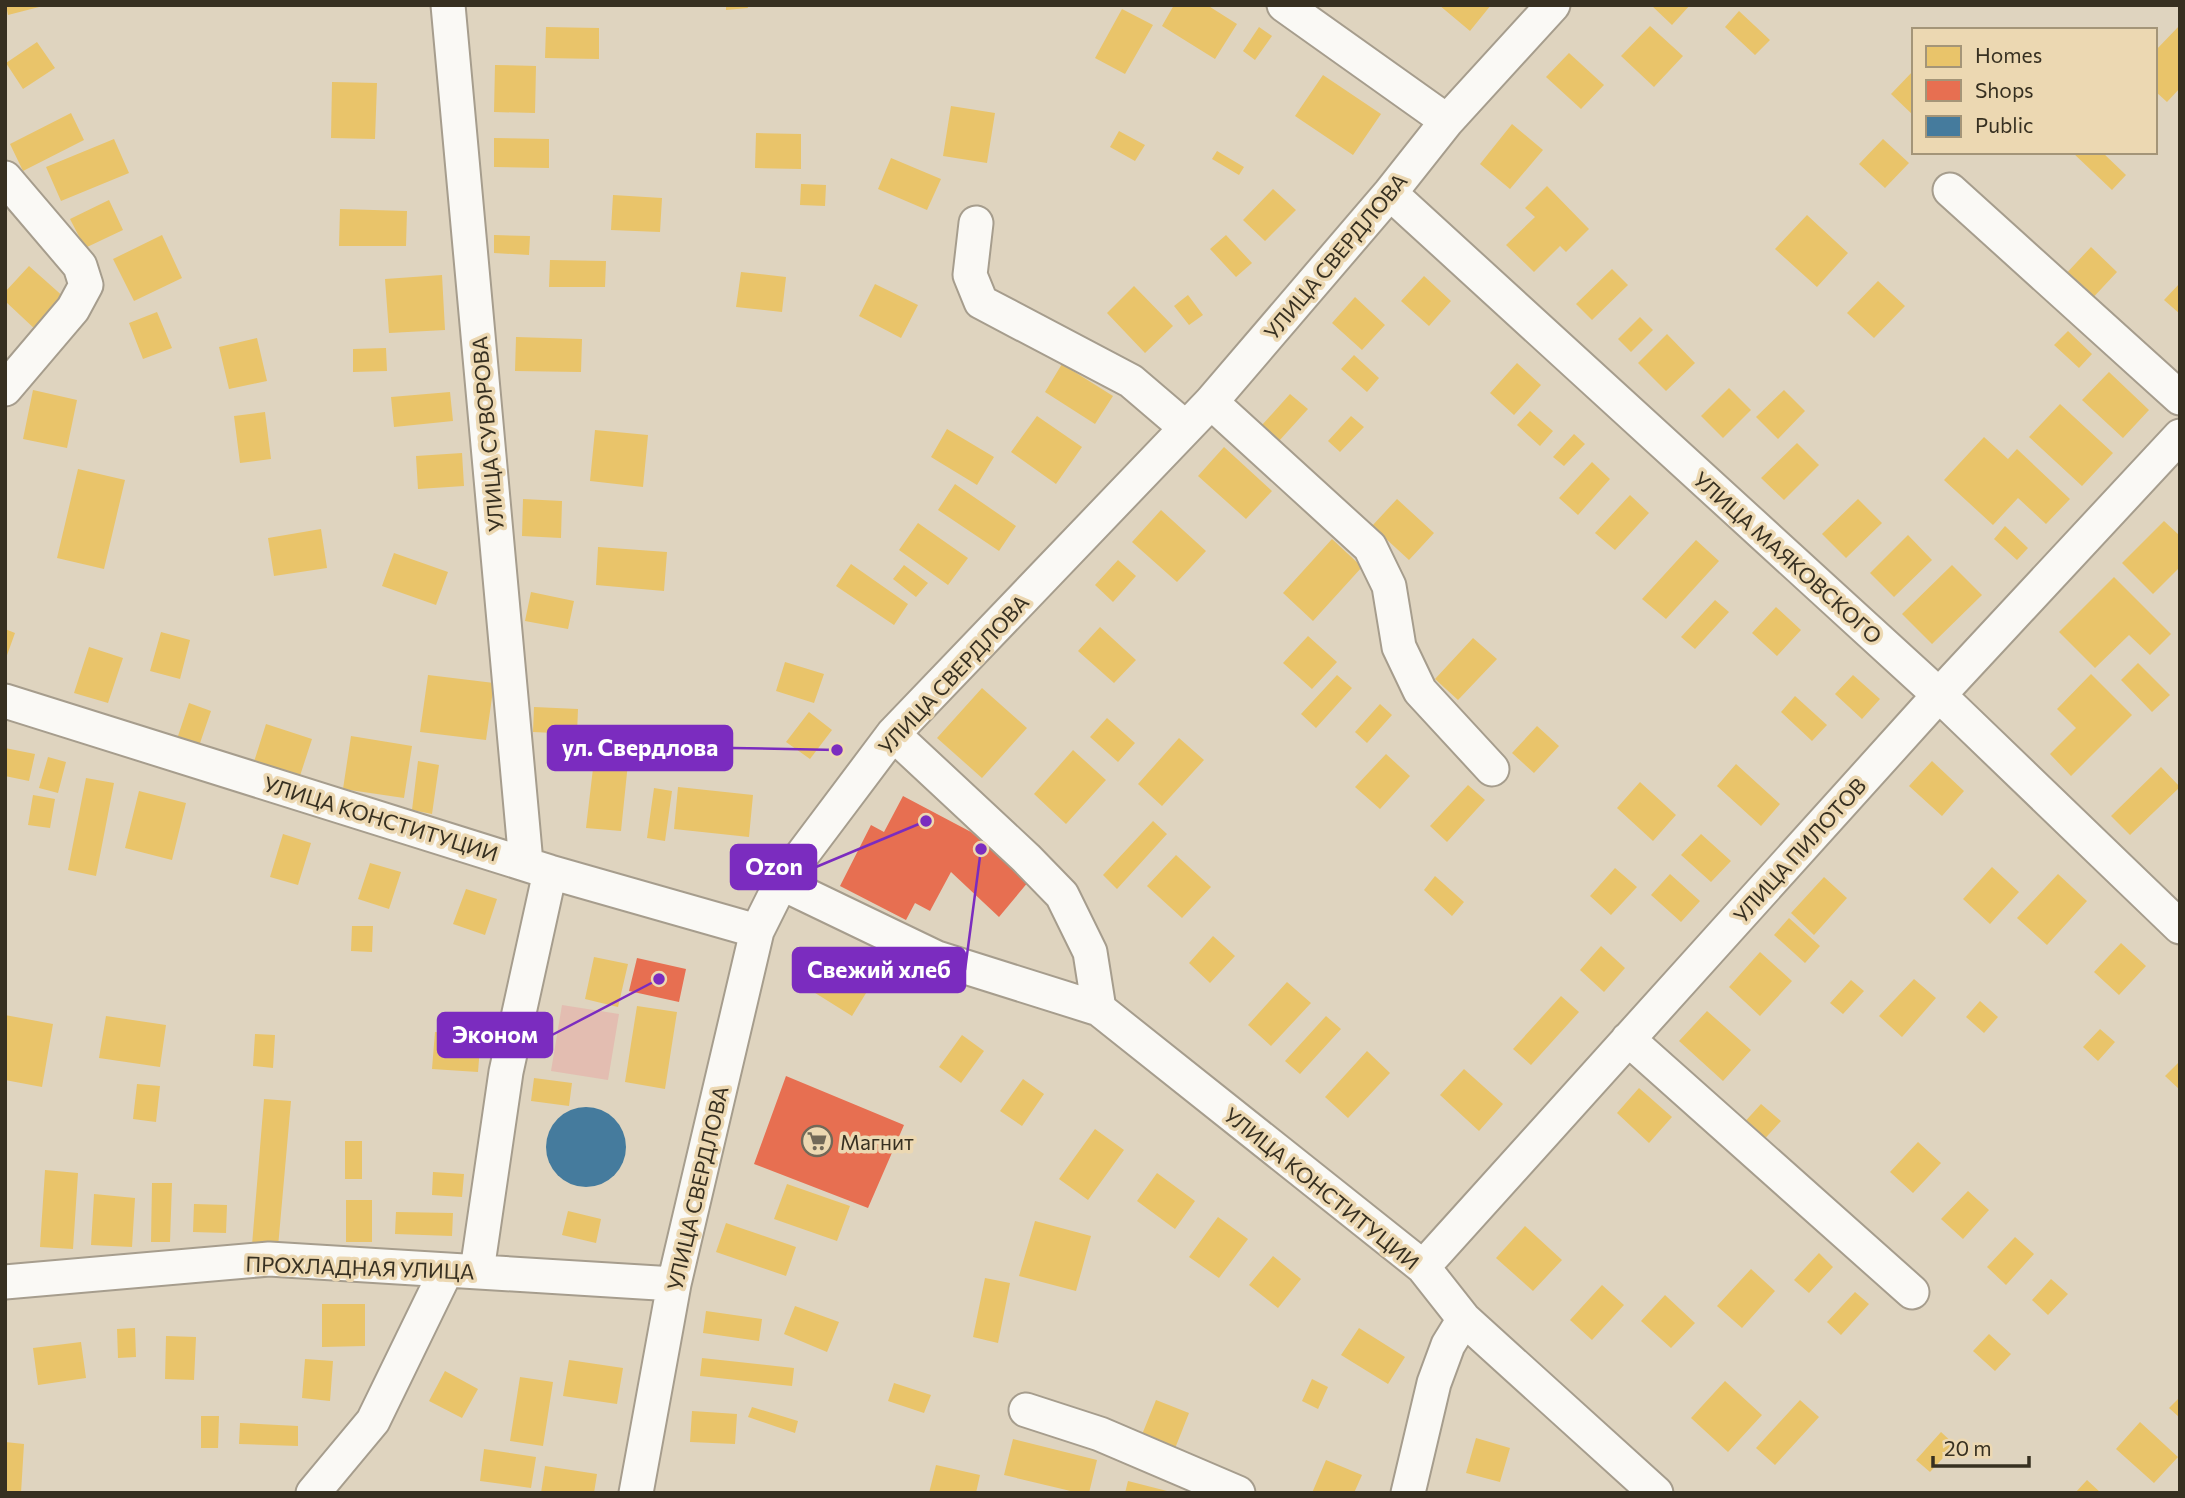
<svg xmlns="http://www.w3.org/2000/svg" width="2185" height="1498" font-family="Commissioner,sans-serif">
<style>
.green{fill:#e3bdb1}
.homes{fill:#e9c46a}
.shops{fill:#e76f51}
.public{fill:#457b9d}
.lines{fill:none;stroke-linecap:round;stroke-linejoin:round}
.minor-casing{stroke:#a69d8d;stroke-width:37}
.minor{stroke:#faf9f5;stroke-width:33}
.labels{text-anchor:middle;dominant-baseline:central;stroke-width:7;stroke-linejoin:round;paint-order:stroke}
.street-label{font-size:21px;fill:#373021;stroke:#ecd8b2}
.poi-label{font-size:21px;fill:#373021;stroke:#ecd8b2;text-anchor:start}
.leader{fill:none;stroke:#7b2cbf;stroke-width:2.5}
.callout-dot{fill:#7b2cbf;stroke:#ecd8b2;stroke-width:2.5}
.callout{fill:#7b2cbf;stroke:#7b2cbf;stroke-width:2.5}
.callout-label{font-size:23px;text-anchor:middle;font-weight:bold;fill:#fff}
</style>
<rect width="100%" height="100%" fill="#dfd4bf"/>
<path class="green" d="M562,1005L619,1014L608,1080L551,1071Z"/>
<path class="homes" d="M6,5H43V6L8,15Z
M726,5H747L748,8L726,10Z
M1174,5H1207L1237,24L1215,59L1162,26Z
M1439,5H1491L1470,31Z
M1651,5H1690L1672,25Z
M1122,9L1153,25L1125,74L1095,58Z
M1739,11L1770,40L1755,55L1725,27Z
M2180,25V88L2167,102L2155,91V51Z
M1650,26L1683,56L1654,87L1621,56Z
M546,27L599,28V59L545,58Z
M1259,27L1272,36L1255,60L1243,51Z
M37,42L55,68L23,89L6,63Z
M1569,53L1604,85L1581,109L1546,77Z
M495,65L536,66L535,113L494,112Z
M1914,70V116L1891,94Z
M1323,75L1381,114L1353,155L1295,116Z
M332,82L377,83L375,139L331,138Z
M951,106L995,113L987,163L943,156Z
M71,113L84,140L23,171L10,144Z
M1512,124L1543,150L1510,189L1480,164Z
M1119,131L1145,145L1135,161L1110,147Z
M756,133L801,134V169L755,168Z
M494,138L549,139V168L494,167Z
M114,139L129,173L61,201L46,167Z
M1883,139L1909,163L1885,188L1859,164Z
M1217,151L1244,167L1239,175L1212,159Z
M2072,152H2102L2126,175L2112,190Z
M891,158L941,179L927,210L878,189Z
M801,184L826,185L825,206L800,205Z
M1547,186L1589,229L1566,252L1560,246L1534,272L1506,245L1535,217L1525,208Z
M1273,189L1296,210L1265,241L1243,220Z
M613,195L662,198L660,232L611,230Z
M109,200L123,230L85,248L70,219Z
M340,209L407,211L406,246H339Z
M1807,215L1848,253L1817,287L1775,249Z
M162,235L182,278L134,301L113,259Z
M494,235L530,236L529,255L494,253Z
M1226,235L1252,263L1236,277L1210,249Z
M2091,247L2117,272L2088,303L2062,278Z
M550,260L606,261L605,287H549Z
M29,266L66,299L37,331L5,301V292Z
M1612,269L1628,285L1592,320L1576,304Z
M741,272L786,277L782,312L736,307Z
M442,275L445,330L389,333L385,279Z
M1424,276L1451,301L1429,326L1401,301Z
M1878,281L1905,306L1874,338L1847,313Z
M2180,283V314L2164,300Z
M875,284L918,305L901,338L859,316Z
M1134,286L1173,326L1145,353L1107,313Z
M1188,295L1203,315L1189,325L1174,306Z
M1355,297L1385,325L1362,350L1332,323Z
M157,312L172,348L143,359L129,323Z
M1640,317L1653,330L1631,352L1618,339Z
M2068,331L2092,354L2079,368L2054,345Z
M1667,334L1695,363L1666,391L1638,363Z
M516,337L582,339L581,372L515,371Z
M257,338L267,381L229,389L219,347Z
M386,348L387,371L353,372V349Z
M1354,355L1379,378L1367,392L1341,369Z
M1517,363L1541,385L1514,415L1490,393Z
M1062,364L1113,396L1095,424L1045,392Z
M2109,372L2149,410L2123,438L2082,400Z
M1729,388L1751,410L1723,438L1701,416Z
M33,390L77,400L67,448L23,439Z
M1784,390L1805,411L1778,439L1756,417Z
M450,392L453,421L394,427L391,397Z
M1290,394L1308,409L1279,441L1262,425Z
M2060,404L2113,453L2082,486L2029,437Z
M1530,411L1553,431L1540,446L1517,425Z
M265,412L271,459L240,463L234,416Z
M1037,416L1082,447L1056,484L1011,452Z
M1351,416L1364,427L1340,452L1328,441Z
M947,429L994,457L977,485L931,457Z
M595,430L648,435L643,487L590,481Z
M1574,434L1585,444L1564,466L1553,457Z
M1984,437L2008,459L2017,449L2070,499L2046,524L2018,498L1993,525L1944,480Z
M1797,443L1819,465L1784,500L1761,478Z
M1224,447L1272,491L1246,519L1198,476Z
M462,453L464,486L418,489L416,456Z
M1592,462L1610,479L1578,515L1559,498Z
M78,469L125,480L104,569L57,558Z
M955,484L1016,526L999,551L938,510Z
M1630,495L1649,513L1615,550L1595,533Z
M523,499L562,501L561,538L522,536Z
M1397,499L1434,533L1409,560L1372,526Z
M1858,499L1882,523L1846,558L1822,534Z
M1161,510L1206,551L1177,582L1132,542Z
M2164,521L2180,536V567L2153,594L2122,563Z
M918,523L968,558L948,585L899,550Z
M2005,526L2028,548L2017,560L1994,539Z
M321,529L327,568L274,576L268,538Z
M1908,535L1932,560L1894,597L1870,573Z
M1332,539L1362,567L1313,621L1283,593Z
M1696,540L1719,561L1666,619L1642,599Z
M598,547L667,552L664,591L596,585Z
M394,553L448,572L436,605L382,586Z
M1118,560L1136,576L1113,602L1095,585Z
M851,564L908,604L894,625L836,586Z
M904,565L928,583L916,597L893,579Z
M1952,565L1982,595L1932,644L1902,614Z
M2114,577L2171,634L2150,655L2129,635L2095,668L2059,632Z
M531,592L574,601L568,629L525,621Z
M1715,600L1729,612L1695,649L1681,637Z
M1776,607L1801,630L1777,656L1752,633Z
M1100,627L1136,660L1114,683L1078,651Z
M5,629L15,633L6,658H5Z
M161,632L190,640L180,679L150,671Z
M1308,636L1337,662L1312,689L1283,663Z
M1473,638L1497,659L1458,700L1435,679Z
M89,647L123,658L108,703L74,693Z
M785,662L824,674L814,703L776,691Z
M2138,663L2170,695L2152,712L2121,680Z
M2091,674L2132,715L2071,776L2050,754L2076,728L2057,709Z
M428,675L494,683L486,740L420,732Z
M1337,675L1352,688L1316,728L1301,714Z
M1853,675L1880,699L1862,719L1835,694Z
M982,688L1027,728L982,778L937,738Z
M1795,696L1827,725L1812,741L1781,712Z
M189,703L211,711L199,746L177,739Z
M1380,704L1392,715L1367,743L1355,732Z
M534,707L578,709L577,734L533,732Z
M809,712L832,730L810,759L786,742Z
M1107,718L1135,743L1118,762L1090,737Z
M266,724L312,739L298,782L252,768Z
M1537,726L1559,746L1534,773L1512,753Z
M351,736L412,746L404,798L343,789Z
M1179,738L1204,760L1162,806L1138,784Z
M5,748L35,754L29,781L5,776Z
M1073,750L1106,780L1066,824L1034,794Z
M1386,754L1410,776L1380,809L1355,787Z
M48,757L66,762L58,793L39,788Z
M594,760L628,763L621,831L586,828Z
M418,761L439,765L432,814L412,810Z
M1932,761L1964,791L1942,816L1909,786Z
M1736,764L1780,804L1761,826L1717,786Z
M2161,767L2180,787L2130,835L2111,816Z
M86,778L114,783L96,876L68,870Z
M1640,782L1676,815L1653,841L1617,808Z
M1468,785L1485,800L1447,842L1430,826Z
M678,787L753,795L749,837L674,829Z
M654,788L672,791L665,841L647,838Z
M139,791L186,803L172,860L125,848Z
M33,795L55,799L50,828L28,825Z
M1153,821L1167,834L1117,889L1103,875Z
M283,834L311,843L298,885L270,877Z
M1701,834L1731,861L1711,882L1681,855Z
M1176,855L1211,887L1182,918L1147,886Z
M370,863L401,872L389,909L358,899Z
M1992,867L2019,892L1990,924L1963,899Z
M1615,868L1637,887L1611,915L1590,896Z
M1670,874L1700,901L1681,922L1651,895Z
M2058,874L2087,901L2047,945L2017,918Z
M1435,876L1464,902L1452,916L1424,890Z
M1824,877L1847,898L1814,935L1791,913Z
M466,889L497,899L485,935L453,924Z
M1789,918L1820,946L1805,963L1774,935Z
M352,926H373L372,952L351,951Z
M1213,936L1235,956L1210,983L1189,963Z
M2121,943L2146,966L2119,995L2094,972Z
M1601,946L1625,968L1604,992L1580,970Z
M1760,952L1792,981L1760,1016L1729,987Z
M594,957L628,964L618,1007L585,999Z
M830,960L871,985L852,1016L812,991Z
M1914,979L1936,998L1902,1037L1879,1016Z
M1851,980L1864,991L1843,1014L1830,1003Z
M1287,982L1311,1003L1271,1046L1248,1025Z
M1561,996L1579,1012L1531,1065L1513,1049Z
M1980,1001L1998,1017L1984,1033L1966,1017Z
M637,1006L677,1012L665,1089L625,1082Z
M1707,1011L1751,1050L1723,1081L1679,1041Z
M5,1015L53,1024L42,1087L5,1080Z
M106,1016L166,1025L160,1067L99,1058Z
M1326,1016L1341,1029L1300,1074L1285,1061Z
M2100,1029L2115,1042L2098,1061L2083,1047Z
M435,1032L481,1035L478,1072L432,1069Z
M255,1034L275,1035L273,1068L253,1066Z
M962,1035L984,1051L961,1083L939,1067Z
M1367,1051L1390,1073L1348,1118L1325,1097Z
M2180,1061V1090L2165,1076Z
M1464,1069L1503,1104L1479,1131L1440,1095Z
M534,1078L572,1083L569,1106L531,1101Z
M1023,1079L1044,1094L1022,1126L1000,1111Z
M137,1084L160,1086L156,1122L133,1119Z
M1639,1088L1672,1117L1649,1143L1617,1113Z
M264,1099L291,1101L278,1247L252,1245Z
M1761,1104L1781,1121L1760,1144L1741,1126Z
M1095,1129L1124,1150L1088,1200L1059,1179Z
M345,1141H362V1179H345Z
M1918,1142L1941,1163L1913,1193L1890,1172Z
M45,1170L78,1173L73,1249L40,1247Z
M433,1172L464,1174L462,1197L432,1195Z
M1157,1173L1195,1201L1175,1229L1137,1201Z
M152,1183H172L170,1242H151Z
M787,1184L850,1206L837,1241L774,1219Z
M1968,1191L1989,1210L1963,1239L1941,1219Z
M94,1194L135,1198L132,1247L91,1245Z
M346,1200H372V1242H346Z
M194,1204L227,1205L226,1233L193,1232Z
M568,1211L601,1219L596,1243L562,1235Z
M396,1212L453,1213L452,1236L395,1234Z
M1218,1217L1248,1239L1219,1278L1189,1257Z
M1035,1221L1091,1236L1076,1291L1019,1276Z
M726,1223L796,1247L786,1276L716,1252Z
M1525,1226L1562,1260L1533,1291L1496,1258Z
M2015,1237L2034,1254L2006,1285L1987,1267Z
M1819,1253L1833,1267L1809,1293L1794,1280Z
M1273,1256L1301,1279L1278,1308L1249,1285Z
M1751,1269L1775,1291L1742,1328L1717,1306Z
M985,1278L1010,1283L998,1343L973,1337Z
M2051,1279L2068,1294L2048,1315L2032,1300Z
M1602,1285L1624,1305L1592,1340L1570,1320Z
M1855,1292L1869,1304L1841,1335L1827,1322Z
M1665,1295L1695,1323L1671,1348L1641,1321Z
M322,1304H365V1346L322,1347Z
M795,1306L839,1322L827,1352L784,1334Z
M706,1311L762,1319L759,1341L703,1333Z
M135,1328L136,1357L118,1358L117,1329Z
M1359,1328L1405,1357L1388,1384L1341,1355Z
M1989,1334L2011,1354L1995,1371L1973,1351Z
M166,1336L196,1337L194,1380L165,1379Z
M81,1342L86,1378L38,1385L33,1348Z
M702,1358L794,1368L792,1386L700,1376Z
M305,1359L333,1361L330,1401L302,1398Z
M569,1360L623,1368L617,1404L563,1396Z
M445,1371L478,1389L462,1418L429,1401Z
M520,1377L553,1382L543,1446L510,1441Z
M1312,1379L1328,1387L1318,1409L1302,1401Z
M1725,1381L1762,1415L1728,1452L1691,1418Z
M894,1383L931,1395L924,1413L888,1401Z
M2180,1397V1418L2169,1408Z
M1156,1400L1189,1413L1174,1451L1141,1437Z
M1800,1400L1819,1417L1775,1465L1756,1448Z
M752,1407L798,1421L795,1433L748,1417Z
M692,1411L737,1414L735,1444L690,1442Z
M201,1416H219L218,1448H201Z
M2140,1422L2178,1457L2154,1483L2116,1449Z
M240,1423L298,1426V1446L239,1444Z
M1941,1432L1955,1445L1930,1472L1916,1460Z
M1476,1438L1510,1448L1500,1482L1466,1473Z
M1013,1439L1097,1460L1089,1493H1079L1004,1475Z
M5,1442L24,1444L21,1493H5Z
M484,1449L536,1457L531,1488L480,1481Z
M1326,1460L1362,1475L1354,1493H1312Z
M936,1465L980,1475L976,1493H929Z
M545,1466L597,1474L594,1493H541Z
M2087,1480L2101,1493H2075Z
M1128,1481L1171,1492V1493H1125Z"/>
<path class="shops" d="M903,796L971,832L1029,881L999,917L951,872L930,911L915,903L906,920L840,886L871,825L884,832Z
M637,958L686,969L679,1002L629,991Z
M786,1076L904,1125L868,1208L754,1164Z"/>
<path class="public" d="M546 1147a40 40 0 1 1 80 0a40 40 0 1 1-80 0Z"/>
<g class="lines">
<g class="minor-casing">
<path id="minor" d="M448,5L526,863
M1284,5L1447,121
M5,178L80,266L86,285L73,309L5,389
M1950,190L2180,398
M1390,193L1939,695L2180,927
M976,223L970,275L981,302L1131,381L1186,428
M1211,402L1370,547L1389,586L1399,647L1420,691L1492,769
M5,701L550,872L757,931
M893,734L1026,858L1062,895L1090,952L1099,1009
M781,883L937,958L1099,1009L1423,1267L1464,1319L1656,1493
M1628,1039L1912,1292
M1423,1267L1939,695L2180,436
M477,1271L506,1072L550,872
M5,1282L269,1259L674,1284
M1026,1410L1100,1434L1238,1493
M313,1493L373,1421L446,1271
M636,1493L674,1284L757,931L781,883L893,734L1211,402L1390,193L1447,121L1553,5
M1408,1493L1434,1383L1448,1345L1464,1319"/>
</g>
<use href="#minor" class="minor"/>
</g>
<defs>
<g id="supermarket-ring" transform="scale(1.575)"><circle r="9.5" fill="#ecd8b2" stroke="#726958" stroke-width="1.5"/><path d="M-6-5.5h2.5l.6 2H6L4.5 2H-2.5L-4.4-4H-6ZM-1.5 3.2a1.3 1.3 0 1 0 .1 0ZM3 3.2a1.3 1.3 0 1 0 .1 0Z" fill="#726958"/></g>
</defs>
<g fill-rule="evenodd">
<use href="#supermarket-ring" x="817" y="1141"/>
</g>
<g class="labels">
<g class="street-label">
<text transform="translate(1335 256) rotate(-50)">УЛИЦА СВЕРДЛОВА</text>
<text transform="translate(487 434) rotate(-95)">УЛИЦА СУВОРОВА</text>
<text transform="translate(1788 557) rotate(42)">УЛИЦА МАЯКОВСКОГО</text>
<text transform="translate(953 674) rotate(-47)">УЛИЦА СВЕРДЛОВА</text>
<text transform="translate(381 818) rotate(17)">УЛИЦА КОНСТИТУЦИИ</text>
<text transform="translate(1799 850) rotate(-48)">УЛИЦА ПИЛОТОВ</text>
<text transform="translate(697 1188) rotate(-77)">УЛИЦА СВЕРДЛОВА</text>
<text transform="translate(1322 1188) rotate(39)">УЛИЦА КОНСТИТУЦИИ</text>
<text transform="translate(360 1267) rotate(2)">ПРОХЛАДНАЯ УЛИЦА</text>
</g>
<g class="poi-label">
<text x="840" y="1141">Магнит</text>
</g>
</g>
<path class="leader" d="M837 750L732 748M926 821L816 867M981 849L965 970M659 979L552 1035"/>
<g class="callout-dot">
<circle cx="837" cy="750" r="7"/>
<circle cx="926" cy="821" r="7"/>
<circle cx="981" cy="849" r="7"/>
<circle cx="659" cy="979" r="7"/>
</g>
<g class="callout">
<rect x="548" y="726" width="184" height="44" rx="7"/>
<rect x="731" y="845" width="85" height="44" rx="7"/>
<rect x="793" y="948" width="172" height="44" rx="7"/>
<rect x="438" y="1013" width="114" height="44" rx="7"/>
</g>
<g class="callout-label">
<text x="640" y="756">ул. Свердлова</text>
<text x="774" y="875">Ozon</text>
<text x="879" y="978">Свежий хлеб</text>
<text x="495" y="1043">Эконом</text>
</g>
<rect width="2185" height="1498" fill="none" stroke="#373021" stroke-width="14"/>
<rect x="1912" y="28" width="245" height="126" fill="#ecd8b2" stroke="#a49578" stroke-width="2"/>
<rect x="1926" y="46" width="35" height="21" fill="#e9c46a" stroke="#a49578" stroke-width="2"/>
<text x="1975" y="63" font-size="21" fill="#373021">Homes</text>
<rect x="1926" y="80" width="35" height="21" fill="#e76f51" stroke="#a49578" stroke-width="2"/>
<text x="1975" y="98" font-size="21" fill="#373021">Shops</text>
<rect x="1926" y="116" width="35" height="21" fill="#457b9d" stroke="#a49578" stroke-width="2"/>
<text x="1975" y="133" font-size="21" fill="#373021">Public</text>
<path d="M1933 1456v10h96v-10" fill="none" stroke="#373021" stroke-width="3.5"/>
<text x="1944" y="1456" font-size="21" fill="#373021" stroke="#ecd8b2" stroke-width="5" paint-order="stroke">20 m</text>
</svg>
